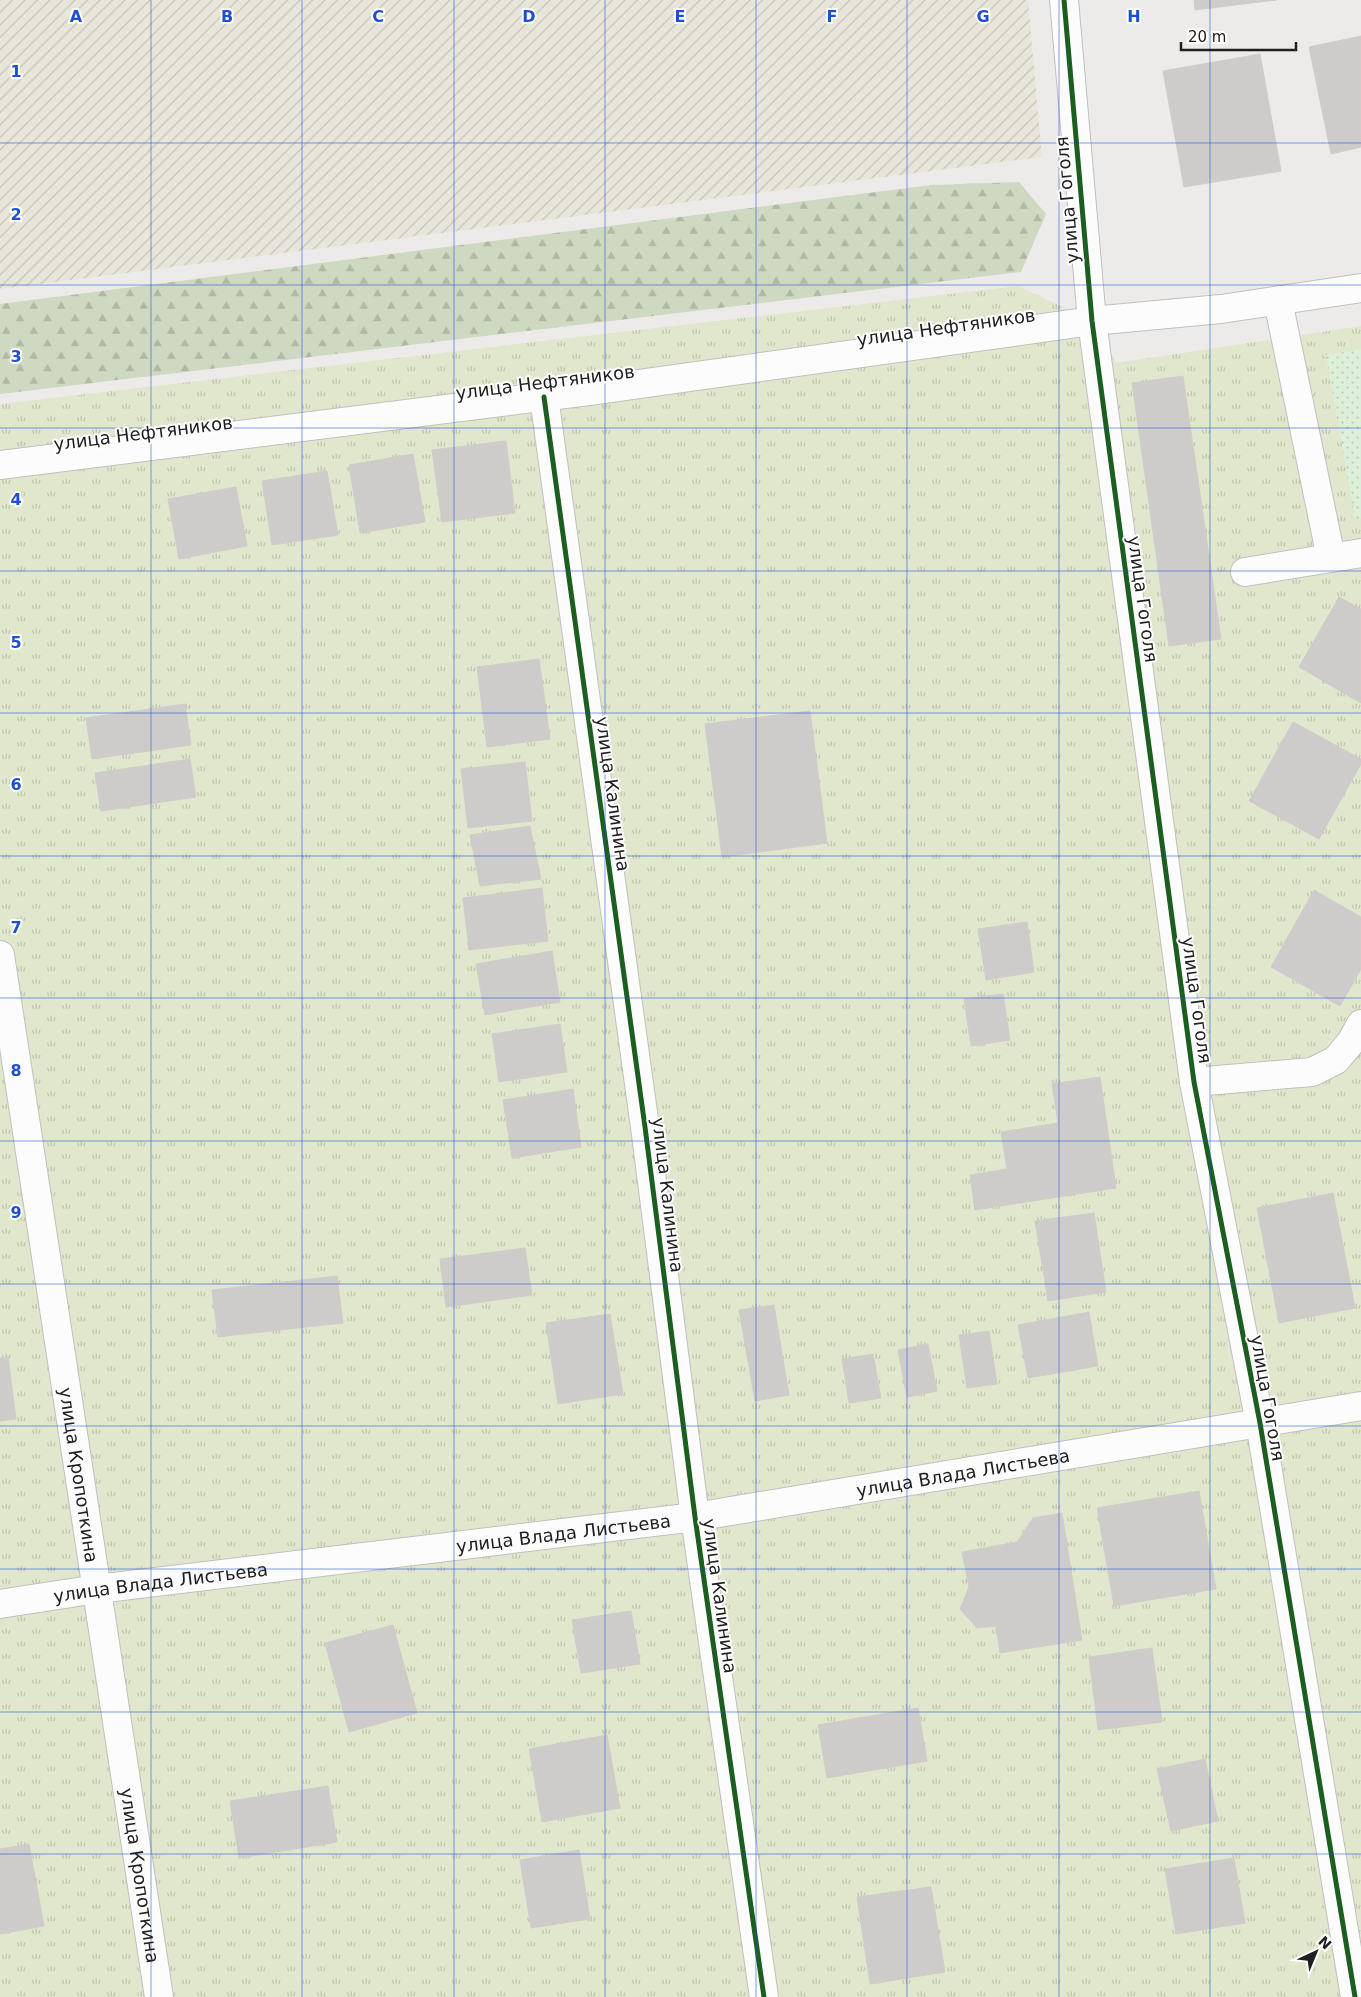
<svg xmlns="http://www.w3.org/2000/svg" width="1361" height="1997" font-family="'DejaVu Sans',sans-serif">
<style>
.farmland{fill:url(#farmland-furrows)}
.grass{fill:url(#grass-tufts)}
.forest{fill:url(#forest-firs)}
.park{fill:url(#park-dots)}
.building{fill:#ceccca;stroke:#d0ccca}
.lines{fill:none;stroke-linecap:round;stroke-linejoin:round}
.minor-casing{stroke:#c1c0bf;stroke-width:30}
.minor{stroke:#fcfcfc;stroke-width:28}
.cycleway-casing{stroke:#fff;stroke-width:8}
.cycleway{stroke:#1b5e20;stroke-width:5}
.grid{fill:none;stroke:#1d4ed8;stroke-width:1;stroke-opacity:0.55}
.labels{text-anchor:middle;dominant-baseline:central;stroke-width:4;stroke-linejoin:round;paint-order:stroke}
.street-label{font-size:18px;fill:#202020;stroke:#fff}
.grid-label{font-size:16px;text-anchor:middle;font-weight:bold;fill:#1d4ed8;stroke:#fff;stroke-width:4;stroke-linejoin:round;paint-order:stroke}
</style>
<defs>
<pattern id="farmland-furrows" width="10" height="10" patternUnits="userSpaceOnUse" patternTransform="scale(1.25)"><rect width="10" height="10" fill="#e8e5da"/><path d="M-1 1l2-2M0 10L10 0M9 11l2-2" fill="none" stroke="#c7c4bb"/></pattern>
<pattern id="grass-tufts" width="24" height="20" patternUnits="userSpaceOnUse" patternTransform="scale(1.25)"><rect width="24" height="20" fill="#e0e7cc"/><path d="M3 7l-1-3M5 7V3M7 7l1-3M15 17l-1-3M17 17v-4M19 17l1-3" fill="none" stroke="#c0c6af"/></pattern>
<pattern id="forest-firs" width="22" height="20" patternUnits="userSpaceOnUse" patternTransform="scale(1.25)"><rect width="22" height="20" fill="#cfd8c1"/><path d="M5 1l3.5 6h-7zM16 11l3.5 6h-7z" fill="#b1b9a6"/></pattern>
<pattern id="park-dots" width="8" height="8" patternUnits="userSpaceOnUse" patternTransform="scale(1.25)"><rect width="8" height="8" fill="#ddefd8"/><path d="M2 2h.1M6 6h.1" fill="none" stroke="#bdcdb9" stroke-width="1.8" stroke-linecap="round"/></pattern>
</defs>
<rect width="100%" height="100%" fill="#edebe9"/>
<path class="farmland" d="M0,0H1028L1042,157L0,289Z"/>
<path class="grass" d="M1018,286L1092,321L1116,363L1361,326V1997H0V404Z"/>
<path class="forest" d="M1019,182L1046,214L1021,272L0,394V304L931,185Z"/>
<path class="park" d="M1361,349V518L1355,519L1326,355Z"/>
<path class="building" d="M1194,0H1276L1195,10Z
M1361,36V147L1331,154L1309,47Z
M1260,54L1281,171L1184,187L1163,71Z
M1183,376L1221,639L1169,646L1132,383Z
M506,441L515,513L442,522L432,450Z
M413,454L425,522L360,533L349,465Z
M327,471L338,535L272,545L262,481Z
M236,487L247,546L179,559L168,499Z
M1339,597L1361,609V703L1299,667Z
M539,659L550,739L487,747L477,667Z
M185,704L191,745L92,759L86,718Z
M810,711L827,843L722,857L705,724Z
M1293,722L1361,759V764L1319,839L1249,801Z
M190,759L196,797L101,811L95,773Z
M525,762L532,821L468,828L461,769Z
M530,826L541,879L480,886L470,835Z
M542,888L548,941L469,950L463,898Z
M1314,890L1361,917V969L1340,1006L1271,967Z
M1027,922L1034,972L986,980L978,929Z
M552,951L560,1002L485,1015L476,964Z
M1003,994L1010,1040L971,1046L964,999Z
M560,1024L567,1072L499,1082L492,1034Z
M1100,1077L1116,1188L975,1210L970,1175L1007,1169L1001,1132L1058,1123L1052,1084Z
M573,1089L581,1147L512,1158L503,1100Z
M1333,1193L1355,1308L1279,1323L1257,1208Z
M1094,1213L1106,1292L1048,1301L1035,1221Z
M525,1248L532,1295L446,1307L440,1259Z
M337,1276L343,1323L218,1337L212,1290Z
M774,1305L789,1395L755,1401L739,1310Z
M1089,1312L1098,1366L1028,1378L1018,1325Z
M610,1314L623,1394L558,1404L546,1323Z
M989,1331L997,1384L967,1388L959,1335Z
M928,1344L937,1391L907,1397L898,1350Z
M873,1354L881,1398L849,1403L842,1359Z
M8,1357L16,1419L0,1421V1358Z
M1199,1491L1216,1589L1114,1606L1097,1508Z
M1062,1513L1082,1640L1000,1653L996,1626L977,1628L960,1609L969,1587L962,1552L1017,1542L1033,1518Z
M631,1611L640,1664L581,1673L572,1620Z
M393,1625L417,1713L349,1732L325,1643Z
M1152,1648L1162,1722L1098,1730L1089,1657Z
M918,1708L927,1761L827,1778L818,1725Z
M607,1735L620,1808L542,1822L529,1749Z
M1205,1759L1218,1821L1171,1831L1157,1769Z
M328,1786L337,1842L239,1858L230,1801Z
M29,1844L44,1926L0,1934V1849Z
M579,1850L590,1919L531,1928L520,1860Z
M1234,1858L1245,1923L1176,1934L1165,1869Z
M931,1887L945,1972L870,1984L857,1897Z"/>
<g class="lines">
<g class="minor-casing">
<g id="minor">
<path d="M1064,0L1092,321L1194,1082L1260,1423L1355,1997"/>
<path d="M1278,301L1331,558"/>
<path d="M544,397L645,1127L695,1517L764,1997"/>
<path d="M0,465L589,391L1092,321L1221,309L1361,288"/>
<path d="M1245,572L1361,553"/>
<path id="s1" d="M0,955L159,1997"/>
<path d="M1194,1082L1312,1072L1336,1060L1351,1042L1361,1024"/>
<path id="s2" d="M0,1604L97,1589L695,1517L1361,1406"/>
</g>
</g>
<use href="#minor" class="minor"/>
<g class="cycleway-casing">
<path id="cycleway" d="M1064,0L1092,321L1194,1082L1260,1423L1355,1997
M544,397L645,1127L695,1517L764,1997"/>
</g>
<use href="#cycleway" class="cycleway"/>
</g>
<path class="grid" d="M151,0V1997M302,0V1997M454,0V1997M605,0V1997M756,0V1997M907,0V1997M1059,0V1997M1210,0V1997M0,143H1361M0,285H1361M0,428H1361M0,571H1361M0,713H1361M0,856H1361M0,998H1361M0,1141H1361M0,1284H1361M0,1426H1361M0,1569H1361M0,1712H1361M0,1854H1361"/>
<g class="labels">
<g class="street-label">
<text transform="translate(1067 200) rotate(-95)">улица Гоголя</text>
<text transform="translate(946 327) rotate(-8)">улица Нефтяников</text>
<text transform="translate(545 382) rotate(-7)">улица Нефтяников</text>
<text transform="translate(143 433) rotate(-7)">улица Нефтяников</text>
<text transform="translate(1143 599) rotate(82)">улица Гоголя</text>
<text transform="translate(613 794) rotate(82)">улица Калинина</text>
<text transform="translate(1197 1000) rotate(82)">улица Гоголя</text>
<text transform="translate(668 1195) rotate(83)">улица Калинина</text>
<text transform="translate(1268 1398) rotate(80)">улица Гоголя</text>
<text stroke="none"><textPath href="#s2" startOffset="972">улица Влада Листьева</textPath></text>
<text stroke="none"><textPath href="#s1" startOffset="526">улица Кропоткина</textPath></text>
<text stroke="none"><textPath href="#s2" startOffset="568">улица Влада Листьева</textPath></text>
<text stroke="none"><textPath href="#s2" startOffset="162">улица Влада Листьева</textPath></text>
<text transform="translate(720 1596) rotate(82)">улица Калинина</text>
<text stroke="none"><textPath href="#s1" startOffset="931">улица Кропоткина</textPath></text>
</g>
</g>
<g class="grid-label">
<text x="76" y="22">A</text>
<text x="227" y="22">B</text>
<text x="378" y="22">C</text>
<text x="529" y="22">D</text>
<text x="680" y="22">E</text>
<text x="832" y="22">F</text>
<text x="983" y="22">G</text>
<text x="1134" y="22">H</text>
<text x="16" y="77">1</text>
<text x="16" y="220">2</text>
<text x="16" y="362">3</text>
<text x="16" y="505">4</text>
<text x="16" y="648">5</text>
<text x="16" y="790">6</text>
<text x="16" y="933">7</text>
<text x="16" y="1076">8</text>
<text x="16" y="1218">9</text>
</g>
<g transform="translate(1316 1952) rotate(44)" stroke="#ffffff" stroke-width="4" paint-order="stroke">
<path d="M0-4L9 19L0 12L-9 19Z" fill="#202020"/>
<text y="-8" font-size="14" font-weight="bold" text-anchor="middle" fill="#202020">N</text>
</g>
<path d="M1181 42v8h115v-8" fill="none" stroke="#202020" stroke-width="2.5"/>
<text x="1188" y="42" font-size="15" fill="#202020" stroke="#ffffff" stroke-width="4" paint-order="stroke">20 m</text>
</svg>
